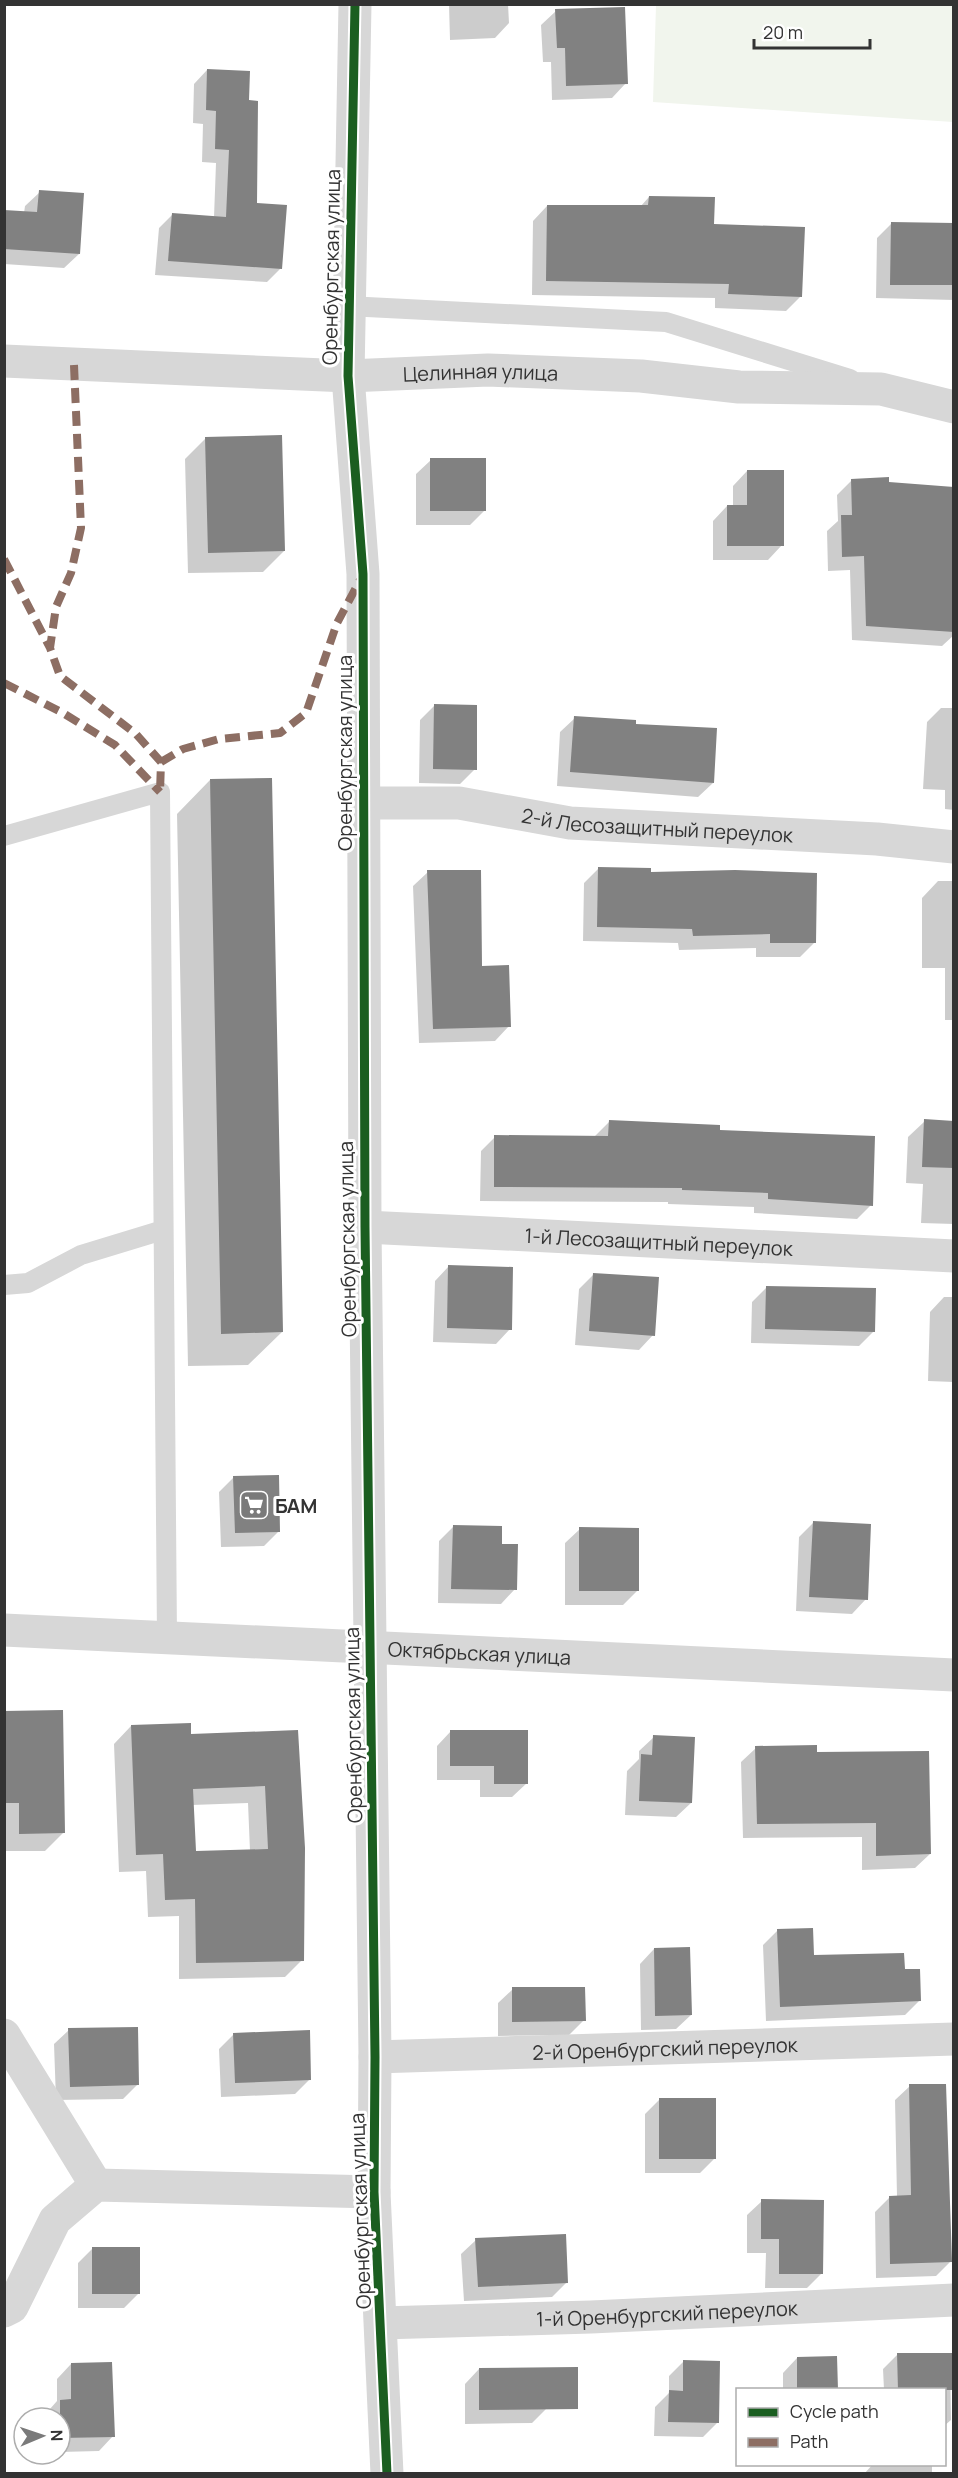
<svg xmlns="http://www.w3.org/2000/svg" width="958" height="2478" font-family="Manrope,sans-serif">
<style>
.green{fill:#f1f5ed}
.shadow{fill:#0003;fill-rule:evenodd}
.building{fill:#818181;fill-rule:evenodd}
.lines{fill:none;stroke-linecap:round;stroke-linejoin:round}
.service{stroke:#d7d7d7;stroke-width:20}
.minor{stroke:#d7d7d7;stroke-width:33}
.tertiary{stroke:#d7d7d7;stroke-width:33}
.quiet{stroke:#8d6e63;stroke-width:8;stroke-dasharray:15 8;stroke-linecap:butt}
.cycleway-casing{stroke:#fff;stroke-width:13}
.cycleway{stroke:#1b5e20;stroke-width:9}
.labels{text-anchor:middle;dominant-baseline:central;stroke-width:6;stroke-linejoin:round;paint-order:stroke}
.street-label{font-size:20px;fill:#333;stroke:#fff}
.poi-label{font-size:20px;font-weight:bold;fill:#333;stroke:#fff;text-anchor:start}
</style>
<rect width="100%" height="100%" fill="#fff"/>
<path class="green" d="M656,5H953V122L653,102Z"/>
<path class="shadow" d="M449,4H508L509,23L495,38L450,40Z
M556,11L626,83L612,98L552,100L551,62H543L541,25Z
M207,70L247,102L255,204L281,268L267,282L155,275L159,228L172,215L214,217L216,163L202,162L203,124L193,123L194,84Z
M40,192L79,254L64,268L4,264V211L24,213L25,206Z
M649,197L712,226L801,296L786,311L715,308V298L532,295L533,221L547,206L640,207Z
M891,224L954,225V300L876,298L877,238Z
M206,438L284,551L263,572L188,573L185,459Z
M431,460L485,510L470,525H416V474Z
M747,471L782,545L768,560H713V521L727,506L733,507V486Z
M852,480L954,488V635L942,646L852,640L850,570L828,571L827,531L838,521L837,495Z
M435,705L475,769L460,784L419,783L420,720Z
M941,708H954V810L945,809V790L923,789L927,722Z
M575,718L634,725L713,783L698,797L557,786L560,732Z
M210,780L282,1332L248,1365L188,1366L177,814Z
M599,868L650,874L814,943L800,957H756V948L679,950L678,943L583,941L584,883Z
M428,872L481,967L509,1026L495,1041L419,1043L413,886Z
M938,881H954V1020H945V968H922V898Z
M925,1121L954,1122V1224L921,1223L923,1184L906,1183L908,1137Z
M609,1122L718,1131L871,1205L857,1219L754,1213V1207L668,1204V1202L480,1201L481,1151L495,1137H594Z
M449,1266L510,1329L496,1344L433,1342L435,1281Z
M594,1274L653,1335L639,1350L575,1345L579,1289Z
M767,1287L874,1331L859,1346L751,1343L752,1302Z
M944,1297H954V1382L928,1381L930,1312Z
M234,1477L278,1532L264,1546L221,1547L219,1492Z
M813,1523L866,1599L852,1614L796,1611L799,1537Z
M454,1526L500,1545L515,1589L501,1604L438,1603L439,1541Z
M580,1529L638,1590L623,1605H565V1543Z
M4,1712L63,1833L45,1851H4Z
M131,1726L190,1736L296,1731L302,1960L285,1977L179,1979V1916L148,1917L146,1871L119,1872L114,1744ZM248,1803L250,1851L194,1853L192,1805Z
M451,1731L527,1783L512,1797H480V1780H437V1746Z
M654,1737L691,1803L676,1817L625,1815L627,1771L639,1759V1751Z
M756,1748L815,1754L930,1854L915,1868L862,1870V1837L743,1838L741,1762Z
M778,1930L813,1957L903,1971L920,2000L905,2015L766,2021L763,1945Z
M654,1949L691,2015L676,2029L641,2030L640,1964Z
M513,1989L584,2020L569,2035L498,2036V2003Z
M69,2030L138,2084L123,2099L56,2100L54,2044Z
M234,2034L310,2079L295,2094L221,2097L219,2049Z
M910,2086L951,2261L936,2276L876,2278L875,2212L889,2198L897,2197L895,2100Z
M659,2100L714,2159L700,2173H645V2114Z
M762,2201L821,2274L807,2288H765L766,2253H747V2215Z
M476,2240L567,2282L552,2297L464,2301L461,2254Z
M93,2248L139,2293L124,2308H78V2263Z
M898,2354H950L951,2420L944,2426V2390H884L883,2369Z
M797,2358L836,2390H783V2373Z
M684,2361L717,2423L703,2437L654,2436L655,2407L669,2393V2376Z
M71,2364L113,2436L99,2451L60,2452V2418H42L57,2401V2379Z
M479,2369L546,2409L532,2423L465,2424V2384Z
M873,2464H932V2474H864Z"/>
<path class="building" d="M625,7L628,84L566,86L565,48H557L555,9Z
M207,69L250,71L249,100L258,101L257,203L287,205L282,269L168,261L172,213L226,217L229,150L215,149L216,111L206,110Z
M39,190L84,193L80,254L4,249V210L37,212Z
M649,196L715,197L714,224L805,227L802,297L728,294L729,284L546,281L547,205H648Z
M891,222L954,223V285H890Z
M282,435L285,551L208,553L205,437Z
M430,458H486V511H430Z
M747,470H784V546H727V505H747Z
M889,477V482L954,487V632L866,626L864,556L842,557L841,515H852L851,479Z
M434,704L477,705V770L433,769Z
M574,716L636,720V724L717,728L714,783L570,772Z
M272,778L283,1332L221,1334L210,779Z
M598,867L651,868V872L735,870L817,873L816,943H770V934L693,936L692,929L597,927Z
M427,870H481L482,966L509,965L511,1027L433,1029Z
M924,1119L954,1121V1168L922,1167Z
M609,1120L720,1125V1130L875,1136L873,1206L768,1199V1193L682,1190V1188L494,1187V1135L608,1136Z
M448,1265L513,1267L512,1330L447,1328Z
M593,1273L659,1277L655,1336L589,1331Z
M766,1286L876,1288L875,1332L765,1329Z
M279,1475L280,1532L235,1533L233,1476Z
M813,1521L871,1524L868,1600L809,1597Z
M453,1525L502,1526V1544H518L517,1590L451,1589Z
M579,1527L639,1528V1591H579Z
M63,1710L65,1833L19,1834V1803H4V1711Z
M191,1723V1734L298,1730L305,1848L304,1961L196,1963L195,1899L165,1900L163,1854L136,1855L131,1725ZM265,1786L268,1849L196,1851L193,1789Z
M450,1730H528V1784H494V1766H450Z
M653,1735L695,1737L692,1803L639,1801L641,1754L652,1755Z
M817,1745V1752L929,1751L931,1854L876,1856V1823L757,1824L755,1746Z
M813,1928L814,1955L904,1953L905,1969H920L921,2001L780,2007L777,1929Z
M690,1947L692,2015L655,2016L654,1948Z
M512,1987H585L586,2021L512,2022Z
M138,2027L139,2085L70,2087L68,2028Z
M310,2030L311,2080L235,2083L233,2033Z
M909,2084H946L952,2262L890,2264L889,2196L911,2195Z
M659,2098H716V2159H659Z
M761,2199L824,2200L823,2274H779V2239H761Z
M566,2234L568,2283L478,2287L475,2238Z
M92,2247H140V2294H92Z
M897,2353H952V2390H898Z
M837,2356L838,2390H797V2357Z
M683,2360L720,2361L719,2423L668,2422L669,2390L683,2391Z
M112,2362L115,2437L60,2438V2400L71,2399V2363Z
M578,2367V2409L479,2410V2368Z"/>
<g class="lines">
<path class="service" d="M347,306L666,322L850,379
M4,836L160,792L167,1638
M4,1285L28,1283L81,1255L163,1230"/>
<g class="minor">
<path d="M355,4L348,376L363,574L365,1227L375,2057L374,2192L387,2474"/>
<path id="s1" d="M4,361L348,376L488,370L641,376L739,387L881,389L954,407"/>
<path id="s2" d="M362,803H459L570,823L877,839L954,847"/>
<path id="s3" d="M365,1227L954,1256"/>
<path d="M4,2035L96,2185"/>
<path id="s4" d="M375,2057L954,2039"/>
<path d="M4,2311L12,2307L55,2220L96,2185L374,2192"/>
<path id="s5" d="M381,2323L591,2317L954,2300"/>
</g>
<path class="tertiary" id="s6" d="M4,1630L954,1675"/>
<path class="quiet" d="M74,365L81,528L71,573L56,607L50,648L60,676L136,734L161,762L160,792
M4,559L50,648
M4,683L63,713L115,745L160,792
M161,762L183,749L219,739L280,733L306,713L337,623L360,580"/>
<g class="cycleway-casing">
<path id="cycleway" d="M355,4L348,376L363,574L365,1227L375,2057L374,2192L387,2474"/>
</g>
<use href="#cycleway" class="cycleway"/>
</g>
<defs>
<g id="supermarket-square" transform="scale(1.5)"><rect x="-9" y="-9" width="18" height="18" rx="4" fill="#7a7a7a" stroke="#fff"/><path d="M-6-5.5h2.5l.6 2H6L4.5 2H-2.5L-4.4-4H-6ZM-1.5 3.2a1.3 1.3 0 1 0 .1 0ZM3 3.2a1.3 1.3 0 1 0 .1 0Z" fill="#fff"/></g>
</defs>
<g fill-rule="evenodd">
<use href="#supermarket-square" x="254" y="1505"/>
</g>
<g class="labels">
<g class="street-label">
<text transform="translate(331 267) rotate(-89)">Оренбургская улица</text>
<text stroke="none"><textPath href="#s1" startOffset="477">Целинная улица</textPath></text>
<text transform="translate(344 753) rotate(-90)">Оренбургская улица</text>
<text stroke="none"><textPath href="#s2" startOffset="297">2-й Лесозащитный переулок</textPath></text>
<text transform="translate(347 1239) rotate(-91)">Оренбургская улица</text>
<text stroke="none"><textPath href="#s3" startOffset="294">1-й Лесозащитный переулок</textPath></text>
<text stroke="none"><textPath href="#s6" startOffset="476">Октябрьская улица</textPath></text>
<text transform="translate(353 1725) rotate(-91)">Оренбургская улица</text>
<text stroke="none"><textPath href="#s4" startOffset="290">2-й Оренбургский переулок</textPath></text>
<text transform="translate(360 2211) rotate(-92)">Оренбургская улица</text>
<text stroke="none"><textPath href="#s5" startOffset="286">1-й Оренбургский переулок</textPath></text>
</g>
<g class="poi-label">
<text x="275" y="1505">БАМ</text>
</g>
</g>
<rect width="958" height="2478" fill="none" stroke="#333333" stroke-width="12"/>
<rect x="736" y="2388" width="210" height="78" fill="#ffffff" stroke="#adadad" stroke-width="1.5"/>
<rect x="748" y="2408" width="30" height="9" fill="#1b5e20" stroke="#adadad" stroke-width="1.5"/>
<text x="790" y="2418" font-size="18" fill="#333333">Cycle path</text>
<rect x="748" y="2438" width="30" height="9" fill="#8d6e63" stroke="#adadad" stroke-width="1.5"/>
<text x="790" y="2448" font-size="18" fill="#333333">Path</text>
<g transform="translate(42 2436) rotate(88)"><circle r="28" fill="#ffffff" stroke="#adadad" stroke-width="1.5"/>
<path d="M0-4.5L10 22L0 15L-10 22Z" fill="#7a7a7a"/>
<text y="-9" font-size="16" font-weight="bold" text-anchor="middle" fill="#333333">N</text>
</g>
<path d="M754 39v9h116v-9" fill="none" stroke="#333333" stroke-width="3"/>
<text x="763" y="39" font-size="18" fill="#333333" stroke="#ffffff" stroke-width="4.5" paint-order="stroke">20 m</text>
</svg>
